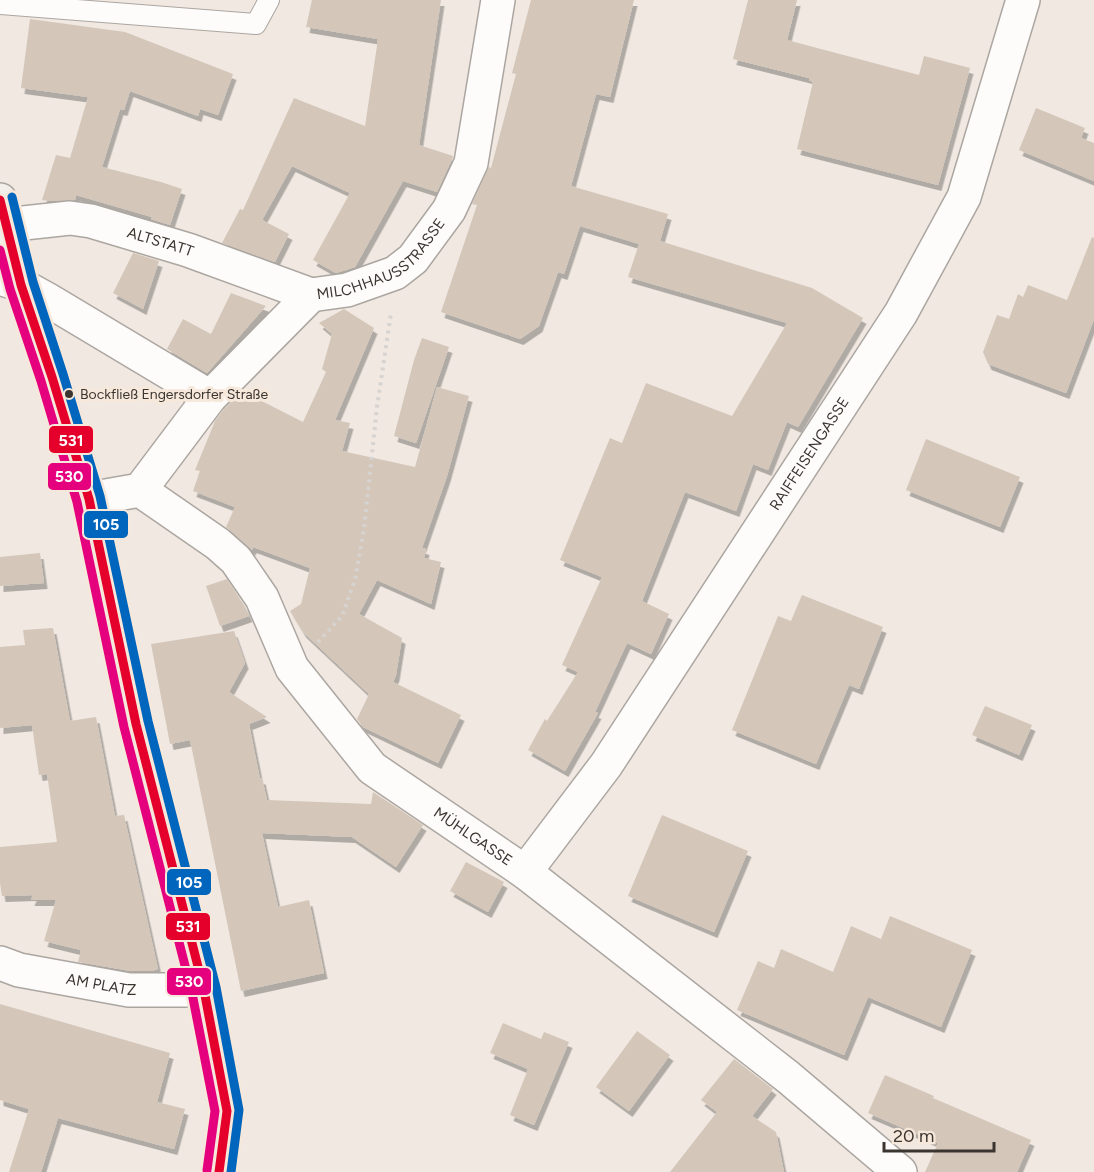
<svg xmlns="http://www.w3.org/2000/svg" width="1094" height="1172" font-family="Figtree,sans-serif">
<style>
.building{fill:#d4c7ba;filter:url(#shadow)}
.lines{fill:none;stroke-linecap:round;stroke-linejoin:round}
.service-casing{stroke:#aca6a1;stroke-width:22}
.minor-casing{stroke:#aca6a1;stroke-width:36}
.secondary-casing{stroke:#aca6a1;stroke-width:36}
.path{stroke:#d6d3d1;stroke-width:4;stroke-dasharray:3 4.5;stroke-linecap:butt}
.service{stroke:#fdfcfa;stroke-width:20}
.minor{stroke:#fdfcfa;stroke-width:33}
.secondary{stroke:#f2eeea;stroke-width:33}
.bus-1-casing{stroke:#f6e8db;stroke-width:14}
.bus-2-casing{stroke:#f6e8db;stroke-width:14}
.bus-3-casing{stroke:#f6e8db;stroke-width:14}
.bus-1{stroke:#e4002b;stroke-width:9}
.bus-2{stroke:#e5007d;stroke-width:9}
.bus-3{stroke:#0065bd;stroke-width:9}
.bus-dot{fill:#3b3530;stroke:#f6e8db;stroke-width:2}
.labels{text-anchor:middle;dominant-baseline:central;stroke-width:6;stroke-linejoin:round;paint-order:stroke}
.bus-label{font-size:14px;fill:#3b3530;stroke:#f6e8db;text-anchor:start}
.street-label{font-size:15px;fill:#3b3530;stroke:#f6e8db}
.line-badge{stroke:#f6e8db;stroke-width:2}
.badge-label{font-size:16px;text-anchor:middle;font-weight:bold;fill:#fff}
</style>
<defs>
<filter id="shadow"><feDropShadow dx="3.5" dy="6" stdDeviation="0" flood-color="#0004"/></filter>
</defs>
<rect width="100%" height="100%" fill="#f0e8e1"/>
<path class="building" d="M312,0H441L419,145L453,156V157L437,192L403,181L355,267L336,273L313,260L350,193L292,166L262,220L289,234L275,262L222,243L240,209L243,210L294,98L365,126L378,39L306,27Z
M531,0H634L610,97L596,94L571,186L668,214L660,241L812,288L863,318L798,427L787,422L768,470L753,464L736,511L685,492L642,601L669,614L651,654L627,643L595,712L598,713L565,771L528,750L545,719L547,721L578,672L562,665L602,577L560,560L610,438L622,443L646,383L732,416L787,323L628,277L639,244L580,226L564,274L558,272L539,326L520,339L441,312L477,205L472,204L489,167L491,168L516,74L512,73Z
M748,0H797L787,40L919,75L924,56L970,68L938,185L797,149L813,82L809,80V78L733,59Z
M30,19L125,32L233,74L218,115L200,109L198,116L130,91L124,110L120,109L102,167L161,182L182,189L170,225L151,219L152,217L76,195L75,200L49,201L42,200L56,155L70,158L88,97L21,88Z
M1036,108L1085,128L1081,138L1094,143V181L1019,150Z
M1092,237L1094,238V319L1066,393L988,364L983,352L997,315L1009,319L1018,294L1023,297L1028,285L1067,300Z
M133,253L159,261L143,309L113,293Z
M231,293L266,306L207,373L167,349L183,319L211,334Z
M344,309L374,328L335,420L350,423L342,451L415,467L437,387L469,396L447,476L422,548L426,549L424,558L441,562L431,604L377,580L359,614L402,638L396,675L393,682L461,715L438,763L363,727L357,719L369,694L303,632L290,611L301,604L310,568L253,547L252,550L226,527L235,507L193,491L200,471L195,470L215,421L224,409L242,391L303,422L326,372L322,369L332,334L319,323Z
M422,338L449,347L416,443L394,436L414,360Z
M926,439L1020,477L1000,527L906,490Z
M40,553L44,583L0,586V557Z
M227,579L245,607L249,616L220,626L206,586Z
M802,595L883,627L859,689L849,685L816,764L732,730L778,616L791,621Z
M53,628L70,721L96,717L115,816L124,815L158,969L151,971H131L78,962L81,950L44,941L56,900H31L33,895L2,896L0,883V847L57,842L47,774L39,775L32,725L0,728V647L25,645L23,630Z
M234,631L245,663L229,692L267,717L249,724L260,779L262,778L267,800L371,804L373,792L423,825L396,867L352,837L262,833L278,907L309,900L324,973L241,991L190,740L170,744L151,644Z
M985,706L1032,725L1019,755L972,735Z
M662,815L748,851L714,932L628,896Z
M466,862L504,882L488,912L450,891Z
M890,916L972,950L941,1027L868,997L844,1055L737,1010L758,961L774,968L781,949L833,972L851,926L881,939Z
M0,1004L170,1053L157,1102L185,1109L174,1149L58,1118L41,1172H9L29,1109L0,1100Z
M503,1023L541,1039L544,1032L569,1042L534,1125L510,1115L528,1069L490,1053Z
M637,1031L670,1055L629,1111L596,1087Z
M734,1059L773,1089L752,1116L776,1132L784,1172H670L717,1112L701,1100Z
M885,1075L934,1096L933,1098L1031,1140L1017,1172H925L938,1143L868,1113Z"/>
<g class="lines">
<g class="service-casing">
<path id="service" d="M0,4L256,24L269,0"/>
</g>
<g class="minor-casing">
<g id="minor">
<path id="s1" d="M5,225L70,218L91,221L188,250L311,295"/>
<path d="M0,278L21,285L48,300L210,397"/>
<path id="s2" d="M140,490L210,397L311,295L347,290L395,273L413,259L449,210L471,163L498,0"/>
<path id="s3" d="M89,499L140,490L218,544L236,560L262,598L292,668L372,768L525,872L788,1077L900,1172"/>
<path id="s4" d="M525,872L606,765L901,313L964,197L1023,0"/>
<path id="s5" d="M0,963L19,970L129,990H204"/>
</g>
</g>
<g class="secondary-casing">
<path id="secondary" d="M0,200L21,285L52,377L89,499L136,724L204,990L227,1111L219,1172"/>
</g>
<path class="path" d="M318,642L342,616L355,580L364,529L377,407L391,313"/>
<use href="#service" class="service"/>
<use href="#minor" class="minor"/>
<use href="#secondary" class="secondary"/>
<g class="bus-1-casing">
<path id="bus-1" d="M0,200L21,285L52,377L89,499L136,724L204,990L227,1111L219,1172"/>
</g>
<g class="bus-2-casing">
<path id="bus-2" d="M0,250L10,289L41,381L77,502L124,727L192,993L215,1111L207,1170"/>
</g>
<g class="bus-3-casing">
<path id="bus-3" d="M12,197L33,282L63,374L100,496L148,721L216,987L239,1110L231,1172"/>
</g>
<use href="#bus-1" class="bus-1"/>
<use href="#bus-2" class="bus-2"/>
<use href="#bus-3" class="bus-3"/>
</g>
<circle class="bus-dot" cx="69" cy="394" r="5"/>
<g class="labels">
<g class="bus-label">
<text x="80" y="394">Bockfließ Engersdorfer Straße</text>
</g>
<g class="street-label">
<text stroke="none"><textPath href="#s1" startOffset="159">ALTSTATT</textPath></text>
<text stroke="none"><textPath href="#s2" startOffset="342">MILCHHAUSSTRASSE</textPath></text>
<text stroke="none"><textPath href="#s4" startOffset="506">RAIFFEISENGASSE</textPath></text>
<text stroke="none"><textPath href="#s3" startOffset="543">MÜHLGASSE</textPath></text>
<text stroke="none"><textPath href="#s5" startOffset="104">AM PLATZ</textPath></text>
</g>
</g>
<g class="line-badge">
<rect x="48" y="425" width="46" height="29" rx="6" fill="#e4002b"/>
<rect x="47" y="462" width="45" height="29" rx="6" fill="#e5007d"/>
<rect x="83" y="510" width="46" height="29" rx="6" fill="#0065bd"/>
<rect x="166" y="868" width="46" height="28" rx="6" fill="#0065bd"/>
<rect x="165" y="912" width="46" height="29" rx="6" fill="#e4002b"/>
<rect x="166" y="967" width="46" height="29" rx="6" fill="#e5007d"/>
</g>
<g class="badge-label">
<text x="71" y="446">531</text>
<text x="69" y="482">530</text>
<text x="106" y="530">105</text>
<text x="189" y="888">105</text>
<text x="188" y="932">531</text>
<text x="189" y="987">530</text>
</g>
<path d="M884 1142v9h110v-9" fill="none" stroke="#3b3530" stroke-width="3"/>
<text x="893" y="1142" font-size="18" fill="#3b3530" stroke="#f6e8db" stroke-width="4.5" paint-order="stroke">20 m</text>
</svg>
